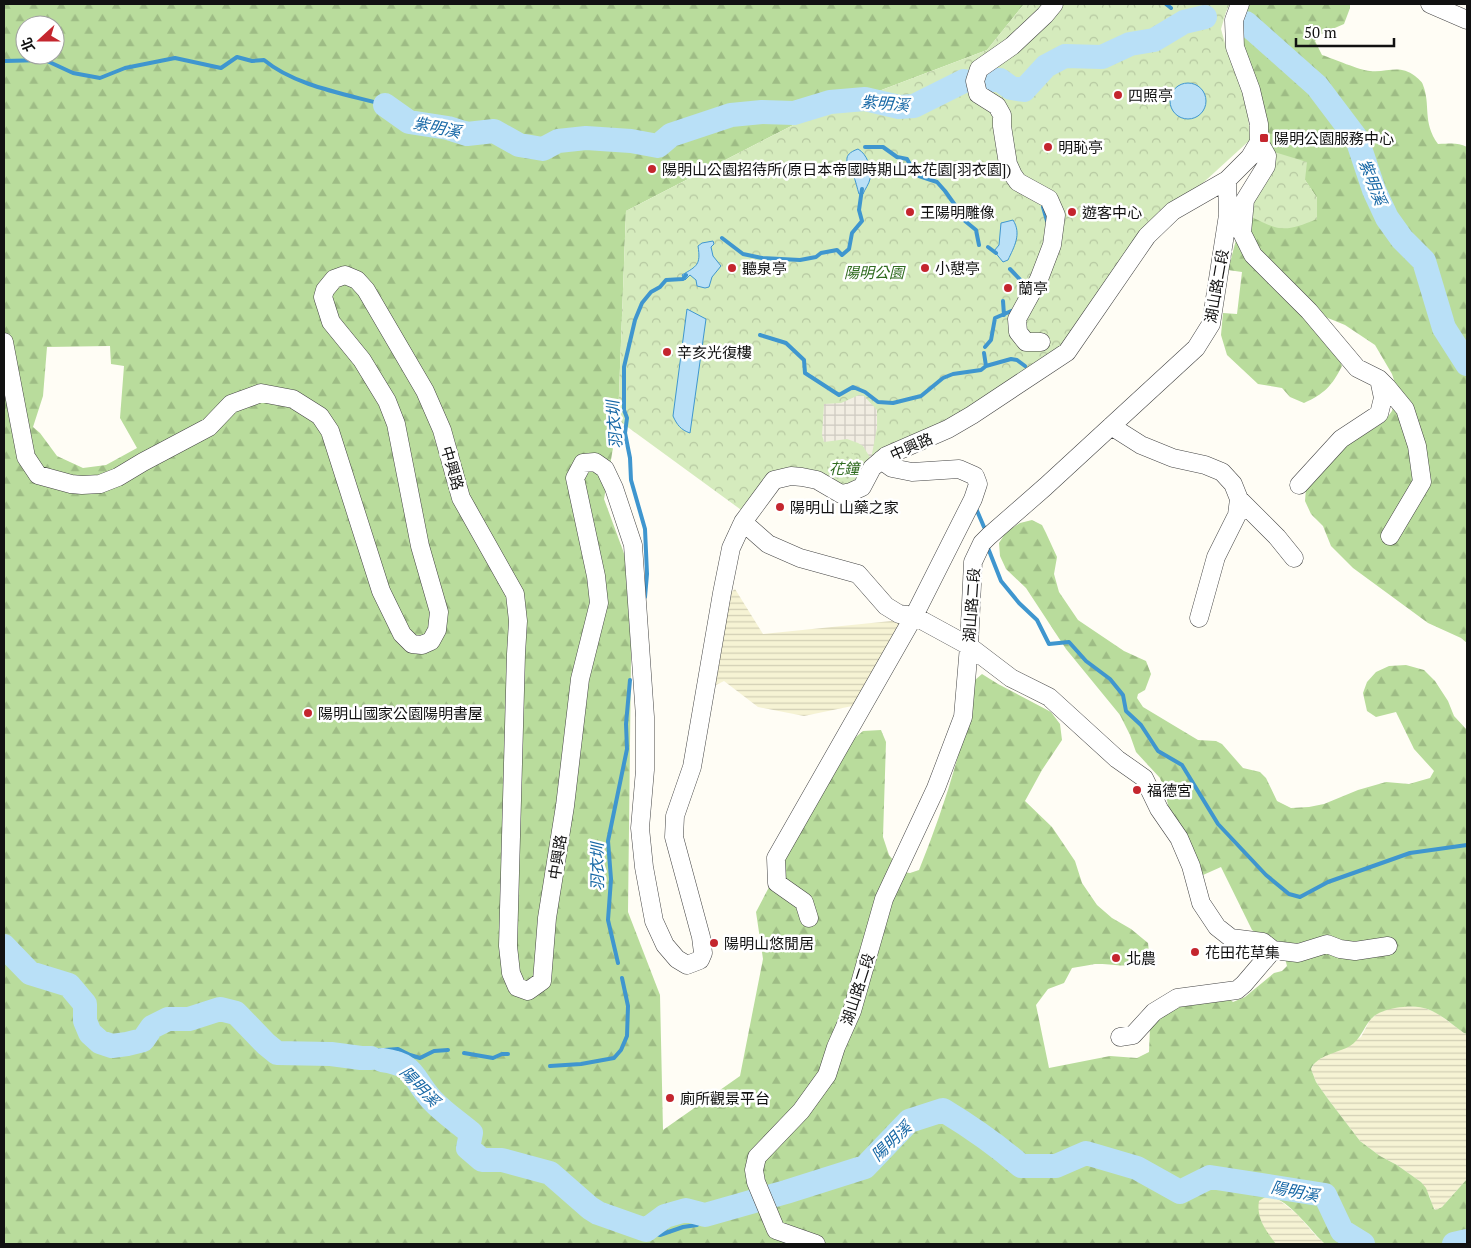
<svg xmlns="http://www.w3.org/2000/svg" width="1471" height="1248" font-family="'PT Serif','Noto Sans TC',serif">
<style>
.farmland{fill:url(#farmland-rules)}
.forest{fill:url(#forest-firs);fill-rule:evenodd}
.park{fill:url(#park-crowns)}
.garden{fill:url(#garden-dots)}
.plaza{fill:url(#plaza-grid)}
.water{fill:#b9e0f7;stroke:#3f96cf}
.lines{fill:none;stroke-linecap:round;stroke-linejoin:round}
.stream{stroke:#3f96cf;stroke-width:4}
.river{stroke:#b9e0f7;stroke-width:24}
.minor-casing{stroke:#444;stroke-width:19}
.minor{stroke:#fff;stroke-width:18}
.poi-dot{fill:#c4262e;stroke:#fff;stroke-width:2}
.labels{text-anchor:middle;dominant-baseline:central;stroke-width:5;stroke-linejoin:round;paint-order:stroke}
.poi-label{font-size:15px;fill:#111;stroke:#fff;text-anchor:start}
.park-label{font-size:15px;font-style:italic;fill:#2f6b1f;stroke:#fff}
.street-label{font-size:15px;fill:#111;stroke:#fff}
.water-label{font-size:16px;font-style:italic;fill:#1768a6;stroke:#fff}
</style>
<defs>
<pattern id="farmland-rules" width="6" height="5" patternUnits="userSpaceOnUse" patternTransform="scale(1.25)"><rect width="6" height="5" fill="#f6f3d4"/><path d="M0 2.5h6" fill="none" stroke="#d2cfb5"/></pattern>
<pattern id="forest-firs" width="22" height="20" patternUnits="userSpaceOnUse" patternTransform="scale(1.25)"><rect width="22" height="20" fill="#b9dc9c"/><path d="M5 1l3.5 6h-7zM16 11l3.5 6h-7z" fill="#9ebc85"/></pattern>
<pattern id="park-crowns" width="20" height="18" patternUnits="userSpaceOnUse" patternTransform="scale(1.25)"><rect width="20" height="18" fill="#d5ebbd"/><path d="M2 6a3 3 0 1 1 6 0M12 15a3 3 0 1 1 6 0" fill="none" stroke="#b6c8a1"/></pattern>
<pattern id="garden-dots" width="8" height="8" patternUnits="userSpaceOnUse" patternTransform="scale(1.25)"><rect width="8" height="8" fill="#d5ebbd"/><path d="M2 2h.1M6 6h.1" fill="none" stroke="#b6c8a1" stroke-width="1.8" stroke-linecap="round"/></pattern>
<pattern id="plaza-grid" width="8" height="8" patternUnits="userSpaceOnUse" patternTransform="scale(1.25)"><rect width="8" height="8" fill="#f1ede2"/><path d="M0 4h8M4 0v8" fill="none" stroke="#cecac1"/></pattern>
</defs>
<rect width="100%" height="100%" fill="#fffdf5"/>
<path class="farmland" d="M735,589L763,634L901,620L857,705L804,716L758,707L724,681L714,686L728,595Z
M1405,1006L1422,1007L1437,1013L1464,1033L1467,1034V1179L1442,1207L1436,1210L1432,1206L1430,1197L1421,1182L1397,1165L1380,1156L1360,1141L1328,1099L1316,1082L1311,1069L1316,1061L1361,1037L1370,1020L1378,1013L1388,1009Z
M1266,1197L1279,1200L1297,1214L1316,1236L1325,1244H1276L1265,1231L1257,1210L1258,1201Z"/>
<path class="forest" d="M4,4H1024L987,50L805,119L626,211L618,420L604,499L632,575L628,912L660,995L663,1130L740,1076L763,959L756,912L791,845L850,742L863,731L881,730L886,742L883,837L889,855L903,872L910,873L919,870C944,808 964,745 975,680L982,674L998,684L1051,712L1060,724L1062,740L1042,770L1025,801L1052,827L1075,861L1082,883L1097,905L1112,918L1131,929L1148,943L1149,952C1128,973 1121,963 1095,964C1088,965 1080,967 1072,968L1064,983L1048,989L1036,1005L1049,1068L1110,1056L1137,1058L1149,1052L1150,1027L1169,1008L1226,996L1233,1002L1245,997L1274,973L1282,971L1287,966L1285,958L1275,946L1252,930L1221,867L1203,875L1194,855L1175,823L1168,805L1165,791L1160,778L1136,752L1130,735L1120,715L1066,649L1026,588L1006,569L1000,556L999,543L1006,532L1020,523L1032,520L1042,525L1046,533L1057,557L1054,574L1059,592L1078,620L1124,651L1146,661L1151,674L1145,690L1138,694L1137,698L1143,707L1198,740L1216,741L1222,744L1243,768L1260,772L1266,778L1277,801L1291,808L1309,807L1324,804L1358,790L1386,782L1409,784L1430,778L1434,771L1414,749L1396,712L1376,717L1367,711L1363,693L1367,682L1376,672L1389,666L1406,665L1424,670L1435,681L1448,701L1454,716L1467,730V1034L1464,1033C1438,1014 1429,1002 1395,1008C1386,1010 1378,1012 1371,1019C1363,1028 1361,1039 1350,1046C1338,1053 1317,1055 1311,1069L1316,1082L1328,1099L1360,1141L1380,1156L1397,1165L1421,1182L1426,1188L1434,1209L1436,1210L1442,1207L1467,1179V1244H1325C1311,1232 1287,1195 1266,1197C1263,1198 1261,1200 1259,1201C1256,1218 1266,1231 1276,1244H4ZM25,25H55V55H25ZM110,346L111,364L124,366L120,418L137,448L106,465L83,468L57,456L40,433L33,427L43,396L47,347Z
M1247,4H1350V8L1344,24L1321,34L1315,41L1322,55C1334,59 1359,70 1370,71C1387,73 1399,64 1415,76C1418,79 1422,81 1423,85C1431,105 1422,122 1438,144C1450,144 1457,142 1467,147V643L1461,638L1428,623L1353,568L1331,546L1323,526L1311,514L1305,501L1306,488L1335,453L1384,422L1392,411L1397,389L1392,374L1375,345L1345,325L1323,316L1342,366C1332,386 1324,394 1304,403L1290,397L1282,388L1258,384L1227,355L1221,335L1223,313L1237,314L1242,272L1228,270L1236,240L1248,215L1317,198L1305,180L1271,151L1265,118L1248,70L1239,27Z"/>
<path class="park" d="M1024,4H1230L1226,12L1221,29L1226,47L1247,102L1250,140L1193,192L1148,222L1058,351L860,481L783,473L744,512L618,420L626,211L805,119L987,50Z
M1271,151L1307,162L1305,180L1317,198V219C1284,233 1279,231 1248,215Z"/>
<path class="garden" d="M827 468a17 17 0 1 1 34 0a17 17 0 1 1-34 0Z"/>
<path class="plaza" d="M859,395L864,396L877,410V428L871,459L863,446L858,443L847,439L824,442L822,435L824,404L841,403Z"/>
<path class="water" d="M1170 101a18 18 0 1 1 36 0a18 18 0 1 1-36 0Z
M858,149C867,154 872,168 870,179C869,184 865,189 863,194H859C857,188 856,181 853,175C847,163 841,155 858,149Z
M1013,220C1022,234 1014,247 1008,260L1003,262L994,251L999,245L1001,223Z
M713,241L714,244L711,247L713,256L721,266L712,277L709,287L705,288L697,286L696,280L690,275L685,280L682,275C697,266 701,265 698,246L702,243Z
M687,309L706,319L690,433C681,430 677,425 673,416Z"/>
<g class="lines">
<path class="stream" d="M1166,4L1171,8
M1181,19L1184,22
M4,61L45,60L73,73L100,78L125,68L175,58L221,68L237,57L252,61L264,60C295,86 346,94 385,105
M865,147H883L897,157L907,159L916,175L937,182L945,191L960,212
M1043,207L1047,221
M965,221L976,230L979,245
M722,238L743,254L762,258L800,260L816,257L821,253L837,250L842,255L849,249L852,233L862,221L859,210L862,189
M988,247L996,253
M1010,269L1028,288
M1003,301L1004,315
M760,335L786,343L804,360L805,373L839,395L853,387L865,392L878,402L893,403L921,396L943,378L953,374L981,370L986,366L1011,359L1017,360L1025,366
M985,347L991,340L995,318L1016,309
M984,353L986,366
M975,506L984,527
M988,548L1001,581L1019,603L1037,620L1049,644L1069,642L1086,661L1110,679L1123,695L1126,711L1141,725L1158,751L1182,765L1218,824L1266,875L1289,894L1300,897L1328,882L1410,853L1467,845
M645,597L647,574L645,529L631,480L630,458L625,433L627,418L624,410V367L635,320L642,303L651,292L660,287L666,280L683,279L686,275
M618,963L608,920L611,879L608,841L627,749L626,724L630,680
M464,1053L493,1058L502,1054H508
M361,1058L371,1051L398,1049L410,1055L420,1058L434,1051L448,1050
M550,1066L581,1064L614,1058L621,1050L627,1036L628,1006L622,978
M646,1230L660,1235L683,1227L697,1225L705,1215"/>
<path class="river" d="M1246,23L1317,86L1357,139L1374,190L1387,218L1402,239L1424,261L1444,328L1467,364
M987,80H1000L1011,88L1024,90L1046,66L1065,56L1102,57L1130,44L1154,40L1184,22L1205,17
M385,105L409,122L448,128L467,134L494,131L519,145L543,149L558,141L586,138L631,141L658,146L671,135L731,115L762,112L794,113L830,102L865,99L899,107L914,106L964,81
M4,946L30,973L69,985L85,1004V1021L90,1033L100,1042L112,1046L127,1044L143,1040L152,1027L168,1019H189L220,1009L236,1013L266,1044L277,1053L331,1054L361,1058H371
M382,1060C417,1065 411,1077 432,1100C443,1112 458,1122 471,1133L468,1148L482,1160H502L550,1173L590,1208L598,1213L646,1230L665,1216L686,1210L705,1215L786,1192L865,1167L909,1121L943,1110C971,1127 997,1145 1021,1166H1056L1086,1153L1137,1168L1180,1192L1210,1177L1325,1195L1342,1231L1363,1244
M1454,1244L1467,1241"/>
<g class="minor-casing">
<path id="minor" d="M1430,4L1467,20
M1259,142L1267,156L1266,166L1245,200L1242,233L1253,255L1309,311L1357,368L1379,379L1387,387L1405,409L1417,446L1422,482L1390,536
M4,342L26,457L38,475L71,484L82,485L100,484L118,477L143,462L209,427L231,404L261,393L293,399L320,416L330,431L381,591L402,634L412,644L422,645L431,641L437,630L439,612L420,546L396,424L387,401L362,360L331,322L323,297L325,290L334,279L345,275L357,280L366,290L425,391L442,430L461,498L515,594L518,621L516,654L508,946L511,973L517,987L528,991L542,981L547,918L565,806L580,679L599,603L596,576L575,478L583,463L595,462L605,469L614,488L633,545L645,717V770L640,828L644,867L654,921L665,945L677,959L687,965L700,960L703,953L701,937L674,837L675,816L692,767L722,593L731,548L743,522L774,480L791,476L802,477L817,480L841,494L851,492L862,487L872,468L886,456L948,429L972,415L1067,352L1147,236L1173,211L1227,180L1250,157L1259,142V124L1251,90L1235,47L1234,20L1240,4
M1041,342H1026L1018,332L1017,319L1039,279L1052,245L1056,215L1049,199L1018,182L1013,175L1008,164L1002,126V115L997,106L978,94L975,81L979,69L1012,46L1045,15L1054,4
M1111,426L1141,445L1173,458L1205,465L1222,472L1233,484L1239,499L1237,515L1216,557L1199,618
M1299,485L1341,439L1379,414L1383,398L1379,379
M1239,499L1277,537L1294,558
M743,522L768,544L800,558L858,574L886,606L899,614L914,616L969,646L1011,678L1049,697L1117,759L1144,778L1159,809L1179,838L1191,866L1201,903L1217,927L1231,938L1263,942L1273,950L1298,953L1327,944L1340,949L1355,951L1388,946
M809,918L804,902L777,883L776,858L914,616L973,499L978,484L975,476L959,469L912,472L892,468L881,460
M1120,1037L1133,1035L1154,1012L1177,998L1237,990L1244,984L1273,950
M816,1244L776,1230L756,1182L754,1170L757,1157L801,1111L827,1075L836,1047L852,1011L884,899L936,788L963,717L969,646L973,562L982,543L989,536L1045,487L1196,348L1211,324L1228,215L1227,180"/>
</g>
<use href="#minor" class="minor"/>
</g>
<g class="poi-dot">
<circle cx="1118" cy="95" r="5"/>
<rect x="1259" y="133" width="10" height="10" rx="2.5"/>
<circle cx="1048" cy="147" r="5"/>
<circle cx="652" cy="169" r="5"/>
<circle cx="910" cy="212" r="5"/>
<circle cx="1072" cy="212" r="5"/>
<circle cx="732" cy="268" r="5"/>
<circle cx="925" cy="268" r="5"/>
<circle cx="1008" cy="288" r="5"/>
<circle cx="667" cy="352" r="5"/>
<circle cx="780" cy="507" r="5"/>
<circle cx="308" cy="713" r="5"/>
<circle cx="1137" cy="790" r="5"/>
<circle cx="714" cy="943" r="5"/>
<circle cx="1195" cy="952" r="5"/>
<circle cx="1116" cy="958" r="5"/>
<circle cx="670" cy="1098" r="5"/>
</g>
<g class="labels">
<g class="poi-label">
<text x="1128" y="95">四照亭</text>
<text x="1274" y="138">陽明公園服務中心</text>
<text x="1058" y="147">明恥亭</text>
<text x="662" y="169">陽明山公園招待所(原日本帝國時期山本花園[羽衣園])</text>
<text x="920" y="212">王陽明雕像</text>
<text x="1082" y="212">遊客中心</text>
<text x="742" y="268">聽泉亭</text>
<text x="935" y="268">小憇亭</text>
<text x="1018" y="288">蘭亭</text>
<text x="677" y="352">辛亥光復樓</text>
<text x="790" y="507">陽明山 山藥之家</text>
<text x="318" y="713">陽明山國家公園陽明書屋</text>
<text x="1147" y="790">福德宮</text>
<text x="724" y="943">陽明山悠閒居</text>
<text x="1205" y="952">花田花草集</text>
<text x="1126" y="958">北農</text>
<text x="680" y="1098">廁所觀景平台</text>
</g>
<g class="park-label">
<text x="874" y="272">陽明公園</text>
<text x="844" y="468">花鐘</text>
</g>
<g class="street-label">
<text transform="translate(1216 286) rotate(-80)">湖山路二段</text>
<text transform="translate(911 446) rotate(-24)">中興路</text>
<text transform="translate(453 468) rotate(74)">中興路</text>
<text transform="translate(971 605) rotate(-86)">湖山路二段</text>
<text transform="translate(557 857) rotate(-81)">中興路</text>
<text transform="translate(857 989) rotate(-72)">湖山路二段</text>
</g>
<g class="water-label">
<text transform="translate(885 103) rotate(5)">紫明溪</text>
<text transform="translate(437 127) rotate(12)">紫明溪</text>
<text transform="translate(1373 182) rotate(69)">紫明溪</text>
<text transform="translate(614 425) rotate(-94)">羽衣圳</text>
<text transform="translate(597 867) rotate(-90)">羽衣圳</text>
<text transform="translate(420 1086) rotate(46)">陽明溪</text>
<text transform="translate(891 1141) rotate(-44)">陽明溪</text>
<text transform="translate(1295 1191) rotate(11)">陽明溪</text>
</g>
</g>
<rect width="1471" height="1248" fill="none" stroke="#111111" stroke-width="10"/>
<g transform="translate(40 40) rotate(249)"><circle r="24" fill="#ffffff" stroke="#a0a0a0"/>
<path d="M0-4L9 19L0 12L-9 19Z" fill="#c4262e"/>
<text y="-8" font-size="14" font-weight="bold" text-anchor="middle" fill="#111111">北</text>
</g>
<path d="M1296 38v8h98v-8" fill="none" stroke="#111111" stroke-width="2.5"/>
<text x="1304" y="38" font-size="15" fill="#111111" stroke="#ffffff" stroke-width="4" paint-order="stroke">50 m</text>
</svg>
